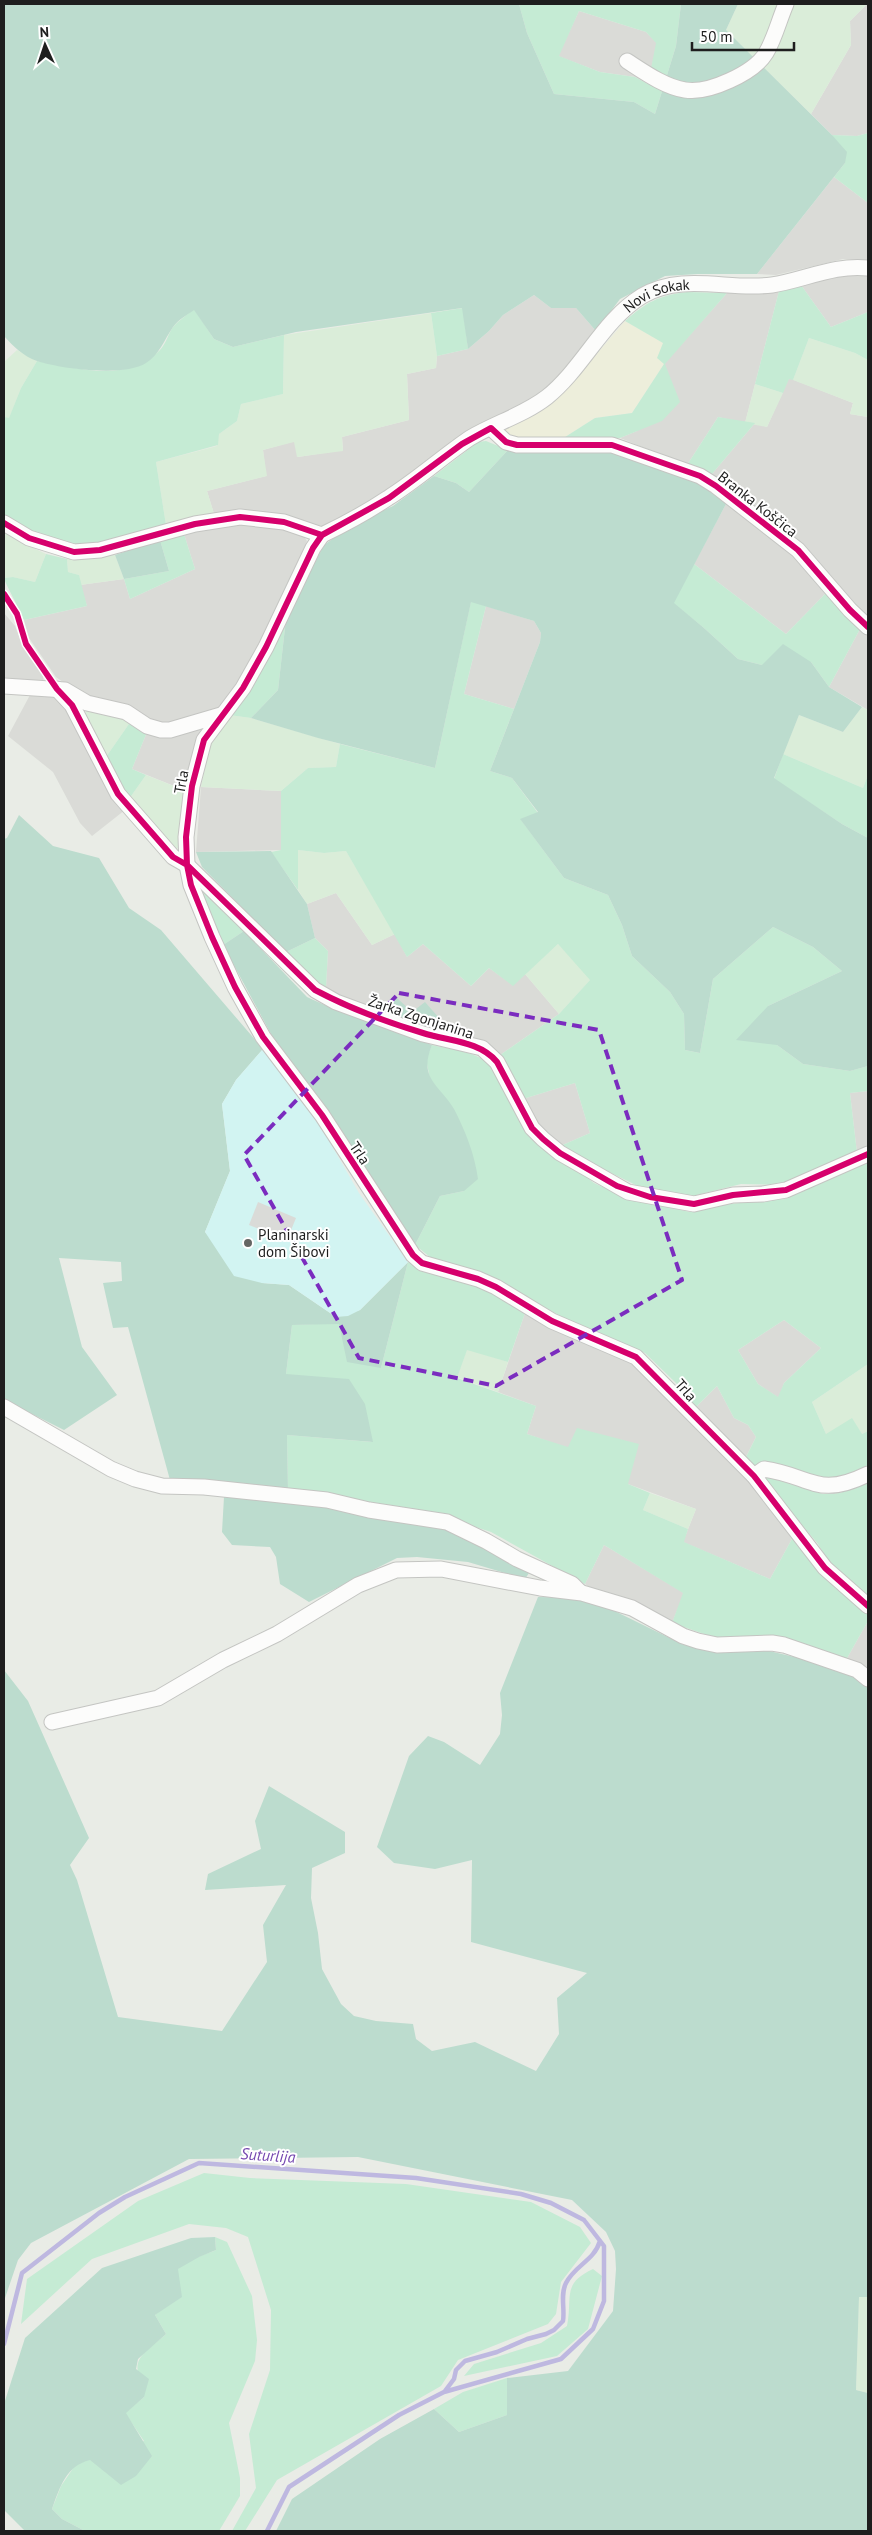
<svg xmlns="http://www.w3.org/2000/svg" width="872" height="2535" font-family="'PT Sans',sans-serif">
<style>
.residential{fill:#dadbd7}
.commercial{fill:#edeedb}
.farmland{fill:#daedd9}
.grass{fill:#c5ebd4;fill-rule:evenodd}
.forest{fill:#bcdcce}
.park{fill:#d2f4f2}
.parking{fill:#dadbd8}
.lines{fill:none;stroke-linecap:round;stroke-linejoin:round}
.stream{stroke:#beb8e0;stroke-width:4.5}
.minor-casing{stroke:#c4c5c2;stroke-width:17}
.minor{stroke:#fcfcfb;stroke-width:15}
.cycleway-casing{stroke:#fff;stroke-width:9}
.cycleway{stroke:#d6006c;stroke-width:6}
.marked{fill:none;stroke:#7b2cbf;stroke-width:4;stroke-dasharray:10 6;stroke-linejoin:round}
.poi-dot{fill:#656664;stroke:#fff;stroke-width:2}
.labels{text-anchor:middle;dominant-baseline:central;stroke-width:4;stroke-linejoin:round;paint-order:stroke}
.street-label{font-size:15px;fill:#1e1e1e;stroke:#fff}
.poi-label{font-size:15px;fill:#1e1e1e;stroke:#fff;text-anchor:start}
.water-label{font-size:16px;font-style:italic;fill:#7548b0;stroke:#fff}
</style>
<rect width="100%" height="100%" fill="#e9ece6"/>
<path class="residential" d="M867,4L868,133L857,136L832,135L811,114L851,45L850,21Z
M579,11L646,32L657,43L648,84L635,77L600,72L558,56Z
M834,177L868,203V260L843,259L776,275L757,274Z
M841,273H868V312L831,327L801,285Z
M779,291L745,423L718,417L687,465L620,438L637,431L664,364L727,293Z
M534,295L551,308H576L596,331L551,384L534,400L450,444L385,492L340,520L326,526L215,517L207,491L266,476L263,450L295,441L298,457L343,450L342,437L409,420L407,374L436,368L437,356L468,349L489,331L503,315Z
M789,378L853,403L850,414L868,417V618L809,552L712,474L755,423L767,427Z
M726,504L796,556L826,593L786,634L694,564Z
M248,523L294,531L303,535L307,541L272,621L248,668L220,710L169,724H160L99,701L63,682L56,677L29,638L24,620L87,606L80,585L124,579L130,599L195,569L184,534L219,526Z
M486,606L534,621L541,633L540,642L514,709L464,694Z
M4,613L15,626L23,646L42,672L44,682L4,681Z
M860,629L868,634V710L829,687Z
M30,695L60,697L125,810L92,836L80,823L53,772L8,736Z
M205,723L184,790L132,769L147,732Z
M201,787L281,791V850L196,852Z
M336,893L372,945L395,934L407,957L423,944L471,986L489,968L513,985L525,974L559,1014L500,1055L455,1036L412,1012H378L341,998L326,987L328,951L315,938L307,904Z
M575,1083L590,1133L558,1147L541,1134L523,1099Z
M868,1091V1148L857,1153L850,1093Z
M525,1313L576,1339L639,1366L760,1490L793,1537L770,1579L683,1542L696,1509L628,1484L568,1448L527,1434L536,1406L498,1392Z
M784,1320L821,1348L784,1383L779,1398L758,1384L738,1350Z
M717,1386L734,1418L748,1425L756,1437L746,1457L693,1410Z
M604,1545L684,1593L672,1623L594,1591L585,1584Z
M868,1621V1674L846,1660Z"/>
<path class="commercial" d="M625,321L664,343V364L632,413L595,418L562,439H520L505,435L504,427L571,384Z"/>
<path class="farmland" d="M738,4H780L764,47L754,58L726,30Z
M792,4H867L850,21L851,45L811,114L762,66Z
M431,313L437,356L436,368L407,374L409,420L342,437L343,451L297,457L294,442L263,450L267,476L207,491L215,517L166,525L156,462L217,446L219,434L237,421L241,404L283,394L284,335Z
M809,338L855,353L868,360V417L850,414L853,403L793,380Z
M17,350L37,361L21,388L9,419L4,417V362Z
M755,384L783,393L767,427L745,423Z
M4,531L11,537L46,554L35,582L13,577L4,578Z
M115,555L124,579L80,585L79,575L68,572L67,559Z
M862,707L868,710V775L863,788L783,754L799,715L843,732Z
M89,709L131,721L106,757L85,717L86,711Z
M229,715L251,718L340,744L336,767L308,768L281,791L201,787L210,744Z
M146,775L184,790L179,848L174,849L129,799Z
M298,850L324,853L346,851L395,934L372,945L336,893L307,904L298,890Z
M558,944L591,979L559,1014L525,974Z
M467,1349L508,1362L498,1392L457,1377Z
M868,1364V1431L862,1434H826L812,1402Z
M650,1493L696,1509L688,1529L643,1510Z
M859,2296L868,2297V2393L856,2390Z"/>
<path class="grass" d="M519,4H681L676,46L655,114L634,102L554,94L527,33ZM579,11L646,32L656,43L648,84L635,77L600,72L559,56Z
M868,133V203L834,177L845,163L832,135L857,136Z
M801,285L831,327L868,312V360L855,353L809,338L793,380L789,379L783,393L755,384L779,291Z
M687,292L727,293L665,364L680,402L662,421L620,438L562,439L595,418L632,413L664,364L657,358L663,343L625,321C647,302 657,296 687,292Z
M463,308L468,349L437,356L431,313Z
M194,309L214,339L233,347L284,335L283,394L241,404L237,421L219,434L218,445L156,462L166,525C143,531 110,543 87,544C57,546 29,531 4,516V417L9,418L21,388L37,361C78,368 127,384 160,350C166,344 168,334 173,327C179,320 187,315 194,309Z
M718,417L755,423L712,474L687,465Z
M486,441L508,450L469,492L456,483L434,476L478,442Z
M184,534L195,569L130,599L124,579L169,571L160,540Z
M46,554L67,559L68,572L79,575L87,606L24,620C21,612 4,581 4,578L13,577L35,582Z
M694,564L786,634L826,593L860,629L829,687L811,662L762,665L738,659L704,628L673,603Z
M471,601L486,606L464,694L514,709L490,771L512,778L538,813L521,820L564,878L608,895L622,925L632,956L670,992L684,1014L685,1050L700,1053L713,979L773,927L813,947L842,971L768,1006L777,1045L803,1064L850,1071L868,1066V1091L850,1093L857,1153L786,1185L741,1184L693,1196L648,1191L558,1147L590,1133L575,1083L523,1099L500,1055L559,1014L590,980L558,944L513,986L489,968L471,986L423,944L407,957L346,851L324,853L298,850V890L271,852L281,850V791L308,768L336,767L340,744L435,768Z
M286,619L278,690L251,718L229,715Z
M131,721L147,732L132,769L146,775L129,799L106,757Z
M783,754L863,788L868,775V838L842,824L774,779Z
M207,889L244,931L223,945L199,895Z
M315,938L328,951L326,987L312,981L286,952Z
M432,1045C454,1050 476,1051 493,1067L532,1137L594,1183L626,1198L690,1212L729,1204L784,1199L868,1162V1364L812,1402L826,1434L852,1418L862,1434L868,1431V1465C855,1471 842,1478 827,1479C804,1480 779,1464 754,1465L746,1457L756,1437L748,1425L734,1418L717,1386L693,1410L678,1385L645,1353L579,1326L483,1274L430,1257L415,1245L440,1196L464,1191L453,1109L430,1079L426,1059ZM784,1320L821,1348L784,1383L778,1397L758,1384L738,1350Z
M408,1262L483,1288L525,1313L508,1362L467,1350L457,1378L536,1406L527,1434L568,1447L577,1428L639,1444L628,1484L650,1493L643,1510L688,1529L684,1542L770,1579L793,1537L834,1587L868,1615V1621L846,1660L809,1645L772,1637H713L672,1623L683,1593L604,1545L585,1584L491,1532L448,1518L359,1502L328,1493L288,1491L287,1435L372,1442L286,1374L292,1325L340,1323L381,1368Z
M765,1476L823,1494L840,1493L868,1482V1597L829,1563L818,1544L765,1481Z
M204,2173L250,2178L406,2184L531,2202L580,2227L591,2243L561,2282L556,2314L548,2324L458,2360L441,2386L277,2480L245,2531H232L256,2488L249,2434L270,2370L271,2310L248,2237L226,2228L189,2224L92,2259L21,2324L27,2279L138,2201Z
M215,2237L227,2242L252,2296L257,2340L255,2361L229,2423L240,2478V2496L219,2531H85L62,2519L52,2509L61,2486L76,2464L144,2441L125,2413L144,2397C132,2357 135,2361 166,2334L155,2315C172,2302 167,2285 177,2270C184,2260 205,2255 216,2250Z
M593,2269L602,2276L588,2329L557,2356L464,2376L474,2364L541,2343L567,2326C573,2297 561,2284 593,2269Z
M507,2378V2415L459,2432L434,2409L463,2392Z"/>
<path class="forest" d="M4,4H519L527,33L554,94L634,102L655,114L676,46L681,4H738L726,30L832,135L847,152L845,163L757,274H698L665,276L620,299L596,331L576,308H551L534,295L503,315L489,331L468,349L462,308L296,332L233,347L214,339L194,310C187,315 178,320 173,327C164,340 160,354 146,363C125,377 61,369 37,361C23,356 13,346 4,336Z
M508,450L602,451L624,455L692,478L726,504L674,603L704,628L738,659L762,665L783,644L811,662L829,687L862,707L843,732L799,715L774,778L842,824L868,838V1066L850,1071L803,1064L777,1045L736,1040L768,1006L842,971L813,947L773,927L713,979L700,1053L685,1050L684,1014L670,992L632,956L622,925L608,895L564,878L520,819L538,812L512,778L490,771L540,642L541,633L534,621L471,602L435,768L318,738L251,718L278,690L286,619L324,545L352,525L393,506L434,476L456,483L469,492Z
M160,540L169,571L124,579L115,555Z
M19,815L53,846L99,858L129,908L161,930L263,1049L236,1080L222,1104L230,1171L205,1232L262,1283L289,1285L336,1317L360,1310L408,1262L381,1368L347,1362L339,1324L292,1325L286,1374L349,1379L365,1404L373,1442L287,1435L288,1491L170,1480L128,1327L113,1328L103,1283L122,1281L121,1262L59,1258L82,1347L117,1395L64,1430L4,1400V839L7,838Z
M271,851L307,904L315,938L286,952L202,867L196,852Z
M244,931L307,997L329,1007L432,1045C418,1079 439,1084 454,1109C465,1130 475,1155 478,1179L464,1191L440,1196L415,1245L343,1133L271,1034L223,945Z
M396,997L412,1012L425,1002L455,1036L426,1032L378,1012Z
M224,1497L334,1507L436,1526L472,1539L529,1573L525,1579L468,1562L417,1557L397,1558L309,1602L280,1584L276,1557L270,1547L232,1545L222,1532Z
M538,1597L588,1598L684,1645L769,1651L854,1671L868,1686V2297H859L856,2390L868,2393V2531H276L292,2499L380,2439L434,2409L459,2432L507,2415V2378L568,2371L613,2311L616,2269L615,2251L606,2232L572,2200L358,2157L189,2159L31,2243L18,2260L4,2301V1670L28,1701L89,1838L70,1865L77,1880L118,2017L222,2031L267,1962L263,1925L286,1885L205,1890L208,1874L261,1849L255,1821L269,1786L345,1832V1853L312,1868L311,1898L318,1933L322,1969L341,2004L354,2016L376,2021L413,2024L416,2039L432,2051L475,2042L536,2071L559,2034L557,1998L587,1973L471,1942L472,1860L435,1869L394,1863L377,1847L409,1756L428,1736L444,1742L480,1765L500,1734L502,1715L500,1693Z
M215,2237L216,2250L199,2257L178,2269L182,2297L155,2315L166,2334L138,2359L136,2369L149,2379L144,2397L126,2413L152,2456L136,2476L121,2485L90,2460C66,2466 60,2487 52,2509L62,2519L85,2531H25L4,2510V2404L25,2338L102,2268L191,2238Z"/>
<path class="park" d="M263,1049L324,1132L359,1193L408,1262L360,1310L348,1316L336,1317L289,1285L262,1283L234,1276L205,1232L230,1171L222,1104L236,1080Z"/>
<path class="parking" d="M258,1202L296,1218L287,1240L249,1225Z"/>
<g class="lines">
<path class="stream" d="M4,2344L22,2273L99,2213L125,2197L199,2163L416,2178L521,2194L551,2203L584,2220L604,2246V2301L593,2329L561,2359L444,2392L399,2415L289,2487L267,2531
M445,2391L454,2379L456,2370L465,2361L497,2352L527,2339L546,2334L554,2330L563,2321C565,2308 560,2295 566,2283C575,2265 594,2261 600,2241"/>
<g class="minor-casing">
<g id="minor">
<path d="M627,61C644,72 665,87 685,90C708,94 754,73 766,53C775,38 779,20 786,4"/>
<path d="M491,428L506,442L517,445H612L700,476L716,486L798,550L850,610L868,627"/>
<path id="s1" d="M4,523L29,538L74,552L100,550L195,524L240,517L284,522L322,535C345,524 367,512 388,498C417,480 442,457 470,438C495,423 524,415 547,397C583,368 603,320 642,296C683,272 729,291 772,285C804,280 835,264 868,268"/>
<path d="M322,535L313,548L266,647L243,688L204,740L192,786L186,837L187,865L191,885L212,937L235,987L263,1037L322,1115L413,1255L422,1263L478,1279L496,1287L552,1321L636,1357L754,1476L825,1568L868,1606"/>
<path d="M4,686L65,690L87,703L126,712L147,726L161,730H170L221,715"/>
<path d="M57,689L72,705L118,794L173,857L187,865L315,990L336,1002L423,1034L482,1048L497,1062L532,1128L543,1139L560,1153L628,1192L694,1204L733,1195L763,1194L786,1190L868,1154"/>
<path d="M4,1407L111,1469L135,1479L162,1486L204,1487L327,1500L369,1510L447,1522L486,1541L517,1559L572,1584L579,1591"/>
<path d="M754,1476L764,1469C812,1476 817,1499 868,1474"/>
<path d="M52,1722L158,1698L223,1660L277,1634L358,1585L396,1570L441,1569L540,1588L582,1593L632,1608L683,1636L698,1641L717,1645L772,1643L784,1645L857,1670L868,1679"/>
</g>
</g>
<use href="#minor" class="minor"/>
<g class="cycleway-casing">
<path id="cycleway" d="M4,523L29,538L74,552L100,550L195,524L240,517L284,522L322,535L389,498L462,444L491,428L506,442L517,445H612L700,476L716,486L798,550L850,610L868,627
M322,535L313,548L266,647L243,688L204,740L192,786L186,837L187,865L191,885L212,937L235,987L263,1037L322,1115L413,1255L422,1263L478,1279L496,1287L552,1321L636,1357L754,1476L825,1568L868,1606
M4,594L17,614L26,644L57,689L72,705L118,794L173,857L187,865L315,990C349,1008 386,1022 423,1033C448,1041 480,1041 497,1062L532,1128L543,1139L560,1153L617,1186L650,1197L694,1204L733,1195L786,1190L868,1154"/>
</g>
<use href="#cycleway" class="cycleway"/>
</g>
<path class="marked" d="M399,993L599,1030L682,1280L496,1386L359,1358L244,1155Z"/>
<circle class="poi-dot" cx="248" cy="1243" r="5"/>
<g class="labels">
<g class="street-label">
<text stroke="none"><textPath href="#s1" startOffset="749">Novi Sokak</textPath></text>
<text transform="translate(758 504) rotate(38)">Branka Koščica</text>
<text transform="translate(181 782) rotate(-80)">Trla</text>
<text transform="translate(421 1017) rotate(18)">Žarka Zgonjanina</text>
<text transform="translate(360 1153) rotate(56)">Trla</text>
<text transform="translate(686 1390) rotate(49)">Trla</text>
</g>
<g class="poi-label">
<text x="258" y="1234">Planinarski<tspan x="258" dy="17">dom Šibovi</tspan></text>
</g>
<g class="water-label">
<text transform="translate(268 2155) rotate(4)">Suturlija</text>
</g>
</g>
<rect width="872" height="2535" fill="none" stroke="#1e1e1e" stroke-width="10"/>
<g transform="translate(45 45) rotate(357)" stroke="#ffffff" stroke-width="4" paint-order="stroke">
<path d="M0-4L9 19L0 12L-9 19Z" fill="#1e1e1e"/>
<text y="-8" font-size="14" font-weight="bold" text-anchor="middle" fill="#1e1e1e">N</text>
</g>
<path d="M692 42v8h102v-8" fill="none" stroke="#1e1e1e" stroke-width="2.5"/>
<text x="700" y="42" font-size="15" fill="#1e1e1e" stroke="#ffffff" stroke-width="4" paint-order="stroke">50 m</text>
</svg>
